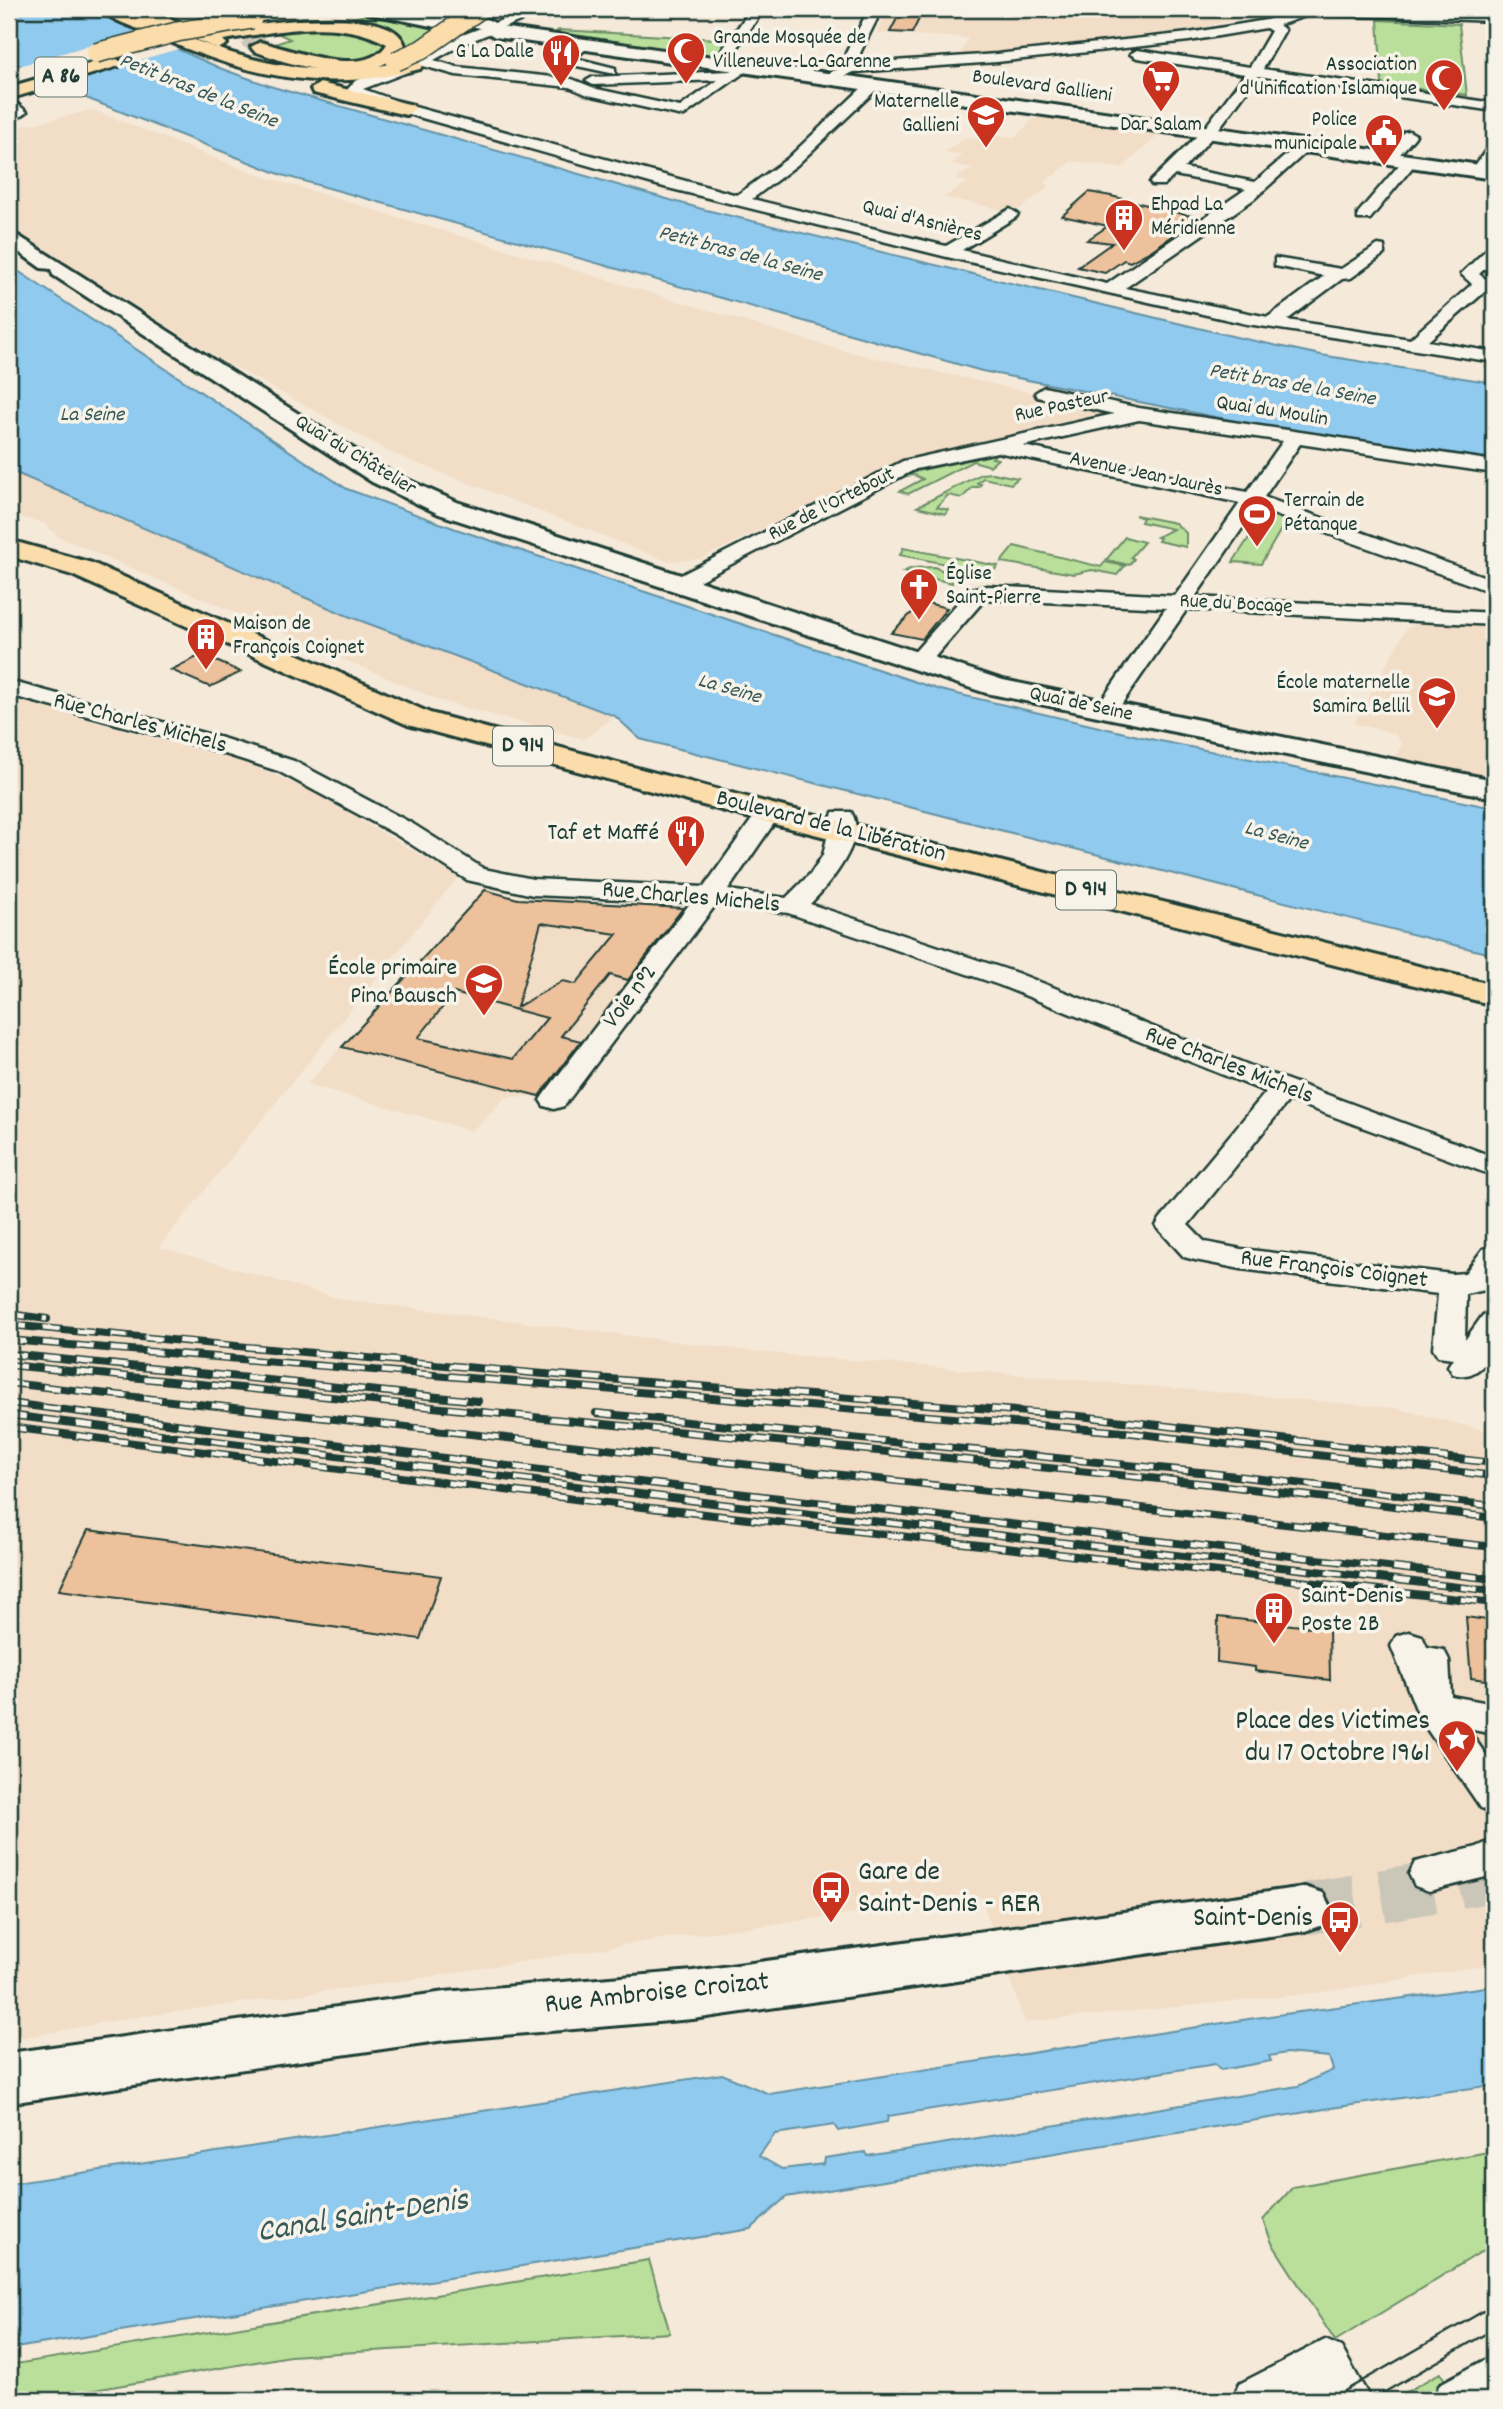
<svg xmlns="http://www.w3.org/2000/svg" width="1503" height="2409" font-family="Dekko,sans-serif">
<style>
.built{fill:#f2ddc7}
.green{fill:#b9df9b;stroke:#6c8e68;stroke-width:2}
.water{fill:#90caef;stroke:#6392a4;stroke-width:2;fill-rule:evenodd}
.pier{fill:#f5e9d9}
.building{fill:#ecc19c;stroke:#1f3d34;stroke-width:2;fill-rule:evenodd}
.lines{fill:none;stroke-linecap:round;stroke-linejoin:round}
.secondary-tunnel-far1{stroke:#cac7b8;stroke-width:19;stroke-dasharray:19 10;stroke-linecap:butt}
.secondary-tunnel{stroke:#cac7b8;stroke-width:52;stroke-dasharray:52 26;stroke-linecap:butt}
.highway-tunnel{stroke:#cac7b8;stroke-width:19;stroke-dasharray:19 10;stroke-linecap:butt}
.street-casing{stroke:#1f3d34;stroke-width:5}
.secondary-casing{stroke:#1f3d34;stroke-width:6}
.primary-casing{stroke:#1f3d34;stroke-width:6}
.highway-casing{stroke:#1f3d34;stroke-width:6}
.street{fill:#f7f3e8;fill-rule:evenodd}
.secondary{fill:#f7f3e8;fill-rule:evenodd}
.primary{fill:#fbddab;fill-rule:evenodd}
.highway{fill:#fbddab;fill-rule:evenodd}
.tram{stroke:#1f3d34;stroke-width:2.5}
.rail-casing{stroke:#1f3d34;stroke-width:8}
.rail{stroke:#f7f3e8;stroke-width:5;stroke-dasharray:17;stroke-linecap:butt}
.highway-bridge-casing{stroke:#1f3d34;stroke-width:22;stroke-linecap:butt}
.highway-bridge{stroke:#fbddab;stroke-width:19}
.labels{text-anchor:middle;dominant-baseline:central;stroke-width:7;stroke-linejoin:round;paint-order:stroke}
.far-poi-label{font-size:21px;fill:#1f3d34;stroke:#f7f3e8;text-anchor:start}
.far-street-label{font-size:21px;fill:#1f3d34;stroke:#f7f3e8}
.far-water-label{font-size:21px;font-style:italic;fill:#365959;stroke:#f7f3e8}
.shield{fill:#f7f3e8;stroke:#60746a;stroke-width:2}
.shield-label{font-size:23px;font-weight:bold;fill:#1f3d34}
.street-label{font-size:24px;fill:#1f3d34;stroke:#f7f3e8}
.poi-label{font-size:24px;fill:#1f3d34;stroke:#f7f3e8;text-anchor:end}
.near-poi-label{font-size:28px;fill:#1f3d34;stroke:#f7f3e8;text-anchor:end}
.near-street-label{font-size:28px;fill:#1f3d34;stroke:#f7f3e8}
.near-water-label{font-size:32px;font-style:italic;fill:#365959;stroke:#f7f3e8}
</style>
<rect width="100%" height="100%" fill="#f5e9d9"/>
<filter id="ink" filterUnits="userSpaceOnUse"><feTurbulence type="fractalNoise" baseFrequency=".0143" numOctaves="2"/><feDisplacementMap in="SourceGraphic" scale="14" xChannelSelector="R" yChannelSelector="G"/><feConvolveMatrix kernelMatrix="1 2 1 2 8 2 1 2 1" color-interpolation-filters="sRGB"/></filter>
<g filter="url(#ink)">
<path class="built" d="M888,9H1187L1268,13L1267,20L1240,19L1211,25L1203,31L959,56L968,38L877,33Z
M93,110L261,176L840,350L1108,410L1109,417L905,459L700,559L667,561L394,454L220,359L9,226V129Z
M1040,113L1164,130L1122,168L1072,161L1045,182L1049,186L1022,208L1008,211L944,197L968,182L955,179L973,168L951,164L963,155L945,152L966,137L986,141L993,136L1015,137Z
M9,470L348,616L615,716L584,739L441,701L59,537L44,523L9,514Z
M1427,622L1494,627V780L1393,760L1402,744L1395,734L1354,723L1407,628Z
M9,698L248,764L307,789L458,877L159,1247L341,1299L759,1352L1395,1408L1494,1433V1964L1316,1993L1025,2022L981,1897L666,1938L428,1977L123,2019L9,2040Z
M548,900L683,908L541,1096L506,1097L472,1131L307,1084L433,946L460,953L530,960Z"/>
<path class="green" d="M367,15L438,29L416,48L402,49L345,19Z
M1378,20L1459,24L1467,95L1382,84Z
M338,28L387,42L390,48C356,69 306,62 272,45L290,39L269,29Z
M559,30L735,40L736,49L730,59L556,32Z
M996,454L992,458L998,459L990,466L973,461L908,494L900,491L923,479L914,475L906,476L917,471Z
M992,473L1018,478L1011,484L983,478L977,483L981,484L979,487H973L962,498L948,495L937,507L948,510L946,514L917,507L981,474Z
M1272,513L1287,519L1261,564L1233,562L1264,515Z
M1135,515L1175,523L1186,533V547L1158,541L1160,538L1157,537L1173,529L1141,522L1143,518Z
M1125,537L1144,542L1131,557L1134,559L1129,565L1106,560Z
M1014,546L1101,567L1105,562L1125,566L1117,575L1092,570L1074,574L1001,562Z
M903,548L998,566L992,573L900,555Z
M934,567L951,574L952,583L903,572L912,568Z
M1494,2151V2244L1335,2341L1272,2243L1263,2220L1293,2187Z
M649,2260L670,2333L290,2356L37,2400H9V2365Z
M1440,2373L1450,2387L1427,2400H1392Z"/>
<path class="water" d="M9,9H88L222,69L273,87L702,209L1236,337L1321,355L1494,383V459L1256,425L982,371L282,175L53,85L9,59Z
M9,265L347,489L456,529L940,690L1155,740L1494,808V955L640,739L615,716L348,616L9,470Z
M1494,1986V2085L1331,2108L786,2197L751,2229L9,2349V2184L722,2074L769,2094L1255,2018ZM1286,2053L1329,2057L1333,2070L1298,2086L867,2156L865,2152L825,2158L824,2164L782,2169L759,2156L775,2134L834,2125L838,2131L887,2122L888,2116L1215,2064L1221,2070L1271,2061L1269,2056Z"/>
<path class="pier" d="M140,30L162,39L32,76L16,67Z
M167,42L182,48L48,86L35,78Z"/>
<path class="building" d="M902,9H924L912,33L890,32Z
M1089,192L1111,196L1199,218L1149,252L1130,262L1124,260L1105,273L1078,267L1112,243L1087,240L1108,226L1062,216Z
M923,602L947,608L922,639L891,633Z
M201,655L216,661L241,672L210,687L171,670Z
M485,890L518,899L683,908L628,980L610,975L561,1036L581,1041L539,1096L342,1047ZM541,923L617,934L576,984L563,981L517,1007ZM454,993L513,1009L547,1018L513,1059L418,1038Z
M88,1530L441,1576L420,1639L59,1590Z
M1218,1617L1329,1629L1330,1680L1255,1671V1667L1217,1662Z
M1466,1617L1494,1621V1681L1471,1678Z"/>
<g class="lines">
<path class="secondary-tunnel-far1" d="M230,19L260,47"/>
<path class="secondary-tunnel" d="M1305,1909L1494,1876"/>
<path class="highway-tunnel" d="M223,20L260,47"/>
<g class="street-casing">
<path id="street" d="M531,9H549L459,46L434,60L457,67L572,79L597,89L680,107L718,80L593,85L586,81L593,77L731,71L745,63L752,67L683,116L588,95L569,87L456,75L423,66L363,89L411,106L737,195L787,159L867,83H877V89L797,165L752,199L946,246L1010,209L1018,214L1016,217L962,250L1107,284L1246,189L1175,175L1164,185H1152L1150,182L1204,129L1245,74L1137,58L1130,54L1137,50L1250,67L1271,31L1266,28L1189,41L997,62L854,72L831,82H821V76L851,64L846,53L869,9H882L860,53L864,63L997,54L1189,33L1266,20L1302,9L1494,13V21L1312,14L1279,25L1285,30L1263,69L1494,103V111L1258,76L1214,135L1184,168L1255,182L1300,143H1310L1313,146L1254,199L1125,288L1268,317L1324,276L1275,266V258L1341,269L1378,245L1384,246V254L1351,278L1342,279L1287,320L1410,339L1472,284L1461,274L1488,248L1494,247V260L1479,274L1492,284L1489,288L1428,341L1494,352V362L1247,324L947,257L664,187L401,112L347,90L355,81L409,62L449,40Z
M751,9H764L725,66H715L713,63Z
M580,41L592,44L575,58L615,68V74L563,63V53Z
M9,97L27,112L9,124Z
M1409,131L1416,135L1414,138L1394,161H1384V155L1404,132Z
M1494,145V160L1484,174H1474L1471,171L1489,146Z
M1410,156L1418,161L1415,164L1370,219H1358V213L1405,158Z
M1044,387L1139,408L1494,461V473L1300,444L1264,497L1494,580V593L1256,508L1195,597L1494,613V625L1187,609L1114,715L1106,717L1095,710L1166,608L985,599L926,667H910L907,662L910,657L970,589L988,586L1175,596L1240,503L997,452L916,469L685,588H671L667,584L671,580L903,461L1114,414L1037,397L1035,393ZM1139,420L1283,441L1247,492L1023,446Z
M9,681L222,738L294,761L413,824L484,869L533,879L704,887L760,808H778L781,813L728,890L786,898L811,873L823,855L833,812H851C869,838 828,886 810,904L1017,973L1269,1073L1494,1157V1176L1289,1100L1188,1225L1205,1242L1241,1249L1452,1274L1465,1273L1483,1249L1494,1246V1278L1485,1290L1466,1294L1465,1340L1483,1315L1494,1312C1494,1321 1497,1337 1494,1346C1488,1366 1472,1380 1453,1374L1448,1366L1453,1358L1438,1356L1433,1348L1438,1294L1241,1269L1195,1260L1184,1257L1156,1226L1160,1219L1266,1092L999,985L788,913L717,903L564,1106L554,1109L544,1106L540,1100L544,1094L691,902L533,895L467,880L395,834L278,771L206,748L9,695Z
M1409,1632L1422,1636L1427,1647L1444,1650L1449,1660L1451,1696L1494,1704V1734L1468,1729L1494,1767V1813L1481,1808L1420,1719L1391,1646L1396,1636Z
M1494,1839V1875L1429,1891L1415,1886L1409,1874L1415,1862L1477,1847Z
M1325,2340L1341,2347L1371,2400H1322L1317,2392L1302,2400H1232L1239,2384Z
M1494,2355V2400H1433L1440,2384Z"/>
</g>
<g class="secondary-casing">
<path id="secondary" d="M226,9H250L239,16L236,23L230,24L221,19Z
M364,9C396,8 475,5 500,27L1494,167V179L495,37L480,28L444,20L442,26L436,27L367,13Z
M9,230L390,472L457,502L1003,680L1494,780V798L986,693L439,514L372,482L53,275L51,269L41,268L9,245Z
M1305,1887L1323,1893L1331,1909L1323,1925L1305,1931L693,2019L445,2040L9,2103V2053L445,1992L693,1971Z"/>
</g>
<g class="primary-casing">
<path id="primary" d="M101,9C136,7 166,29 197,41C275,71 332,76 414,60L423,65L420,69C321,94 246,76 154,35C139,28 112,22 101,9Z
M203,9H221L232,20L229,24H217Z
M320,83L413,105L415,109L406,115L313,93L311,89Z
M9,540L92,563L430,713L780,806L1494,985V1005L758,820L408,725L72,575L9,556Z"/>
</g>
<g class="highway-casing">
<path id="highway" d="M124,9H147L210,34L218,30C251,25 394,0 405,46C372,91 297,67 254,51L251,47L260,42C291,49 365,80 387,44C336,16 277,32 223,40L227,44L218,49Z
M113,57L122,62L119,66L9,99V87Z"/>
</g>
<use href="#street" class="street"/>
<use href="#secondary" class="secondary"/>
<use href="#primary" class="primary"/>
<use href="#highway" class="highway"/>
<path class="tram" d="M1329,2400L1494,2305
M1371,2400L1494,2329"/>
<g class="rail-casing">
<path id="rail" d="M9,1314L47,1319
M9,1325L532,1373L1079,1416L1494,1463
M9,1340L1124,1432L1494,1476
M9,1354L478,1401
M9,1365L1210,1484L1494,1518
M9,1383L1494,1547
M9,1403L604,1478L1494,1579
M596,1413L1210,1473L1494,1506
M9,1415L704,1502L1494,1591
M9,1427L598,1502L1494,1603"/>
</g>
<use href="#rail" class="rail"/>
<g class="highway-bridge-casing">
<path id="highway-bridge" d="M96,53L177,32L252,19
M396,61L421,50L480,9"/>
</g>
<use href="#highway-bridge" class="highway-bridge"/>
</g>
</g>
<defs>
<g id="mosque-pin" transform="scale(2.0125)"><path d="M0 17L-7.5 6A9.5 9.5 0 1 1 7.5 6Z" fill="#c8321e" stroke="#f7f3e8"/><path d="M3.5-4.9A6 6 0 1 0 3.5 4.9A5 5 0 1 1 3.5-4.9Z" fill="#fff"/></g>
<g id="restaurant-pin" transform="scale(2.0125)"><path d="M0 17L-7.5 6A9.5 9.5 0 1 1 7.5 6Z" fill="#c8321e" stroke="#f7f3e8"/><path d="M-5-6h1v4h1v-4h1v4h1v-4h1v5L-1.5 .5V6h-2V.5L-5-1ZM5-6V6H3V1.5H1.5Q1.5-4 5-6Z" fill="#fff"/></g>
<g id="supermarket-pin" transform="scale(2.0125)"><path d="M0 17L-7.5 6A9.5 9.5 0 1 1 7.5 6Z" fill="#c8321e" stroke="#f7f3e8"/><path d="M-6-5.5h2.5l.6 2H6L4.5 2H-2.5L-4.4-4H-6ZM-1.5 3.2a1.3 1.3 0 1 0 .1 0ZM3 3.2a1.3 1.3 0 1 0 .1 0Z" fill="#fff"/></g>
<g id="school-pin" transform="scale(2.0125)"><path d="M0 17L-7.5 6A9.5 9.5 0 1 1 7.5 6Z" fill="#c8321e" stroke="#f7f3e8"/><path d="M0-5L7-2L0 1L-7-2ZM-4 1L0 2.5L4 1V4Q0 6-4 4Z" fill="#fff"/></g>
<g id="civic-pin" transform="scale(2.0125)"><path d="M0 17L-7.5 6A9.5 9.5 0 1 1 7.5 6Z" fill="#c8321e" stroke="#f7f3e8"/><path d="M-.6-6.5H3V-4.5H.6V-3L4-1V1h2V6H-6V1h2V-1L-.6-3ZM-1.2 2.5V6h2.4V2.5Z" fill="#fff"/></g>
<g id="building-pin" transform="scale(2.0125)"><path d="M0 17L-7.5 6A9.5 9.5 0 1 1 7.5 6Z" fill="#c8321e" stroke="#f7f3e8"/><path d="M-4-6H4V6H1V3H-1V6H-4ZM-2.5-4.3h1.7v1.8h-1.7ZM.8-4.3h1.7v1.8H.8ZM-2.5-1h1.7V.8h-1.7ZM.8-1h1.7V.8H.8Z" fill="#fff"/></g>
<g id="stadium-pin" transform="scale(2.0125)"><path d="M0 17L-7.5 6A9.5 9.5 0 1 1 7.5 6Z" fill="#c8321e" stroke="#f7f3e8"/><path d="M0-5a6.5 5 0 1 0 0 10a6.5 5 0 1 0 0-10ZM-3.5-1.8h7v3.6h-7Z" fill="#fff"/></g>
<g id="church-pin" transform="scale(2.0125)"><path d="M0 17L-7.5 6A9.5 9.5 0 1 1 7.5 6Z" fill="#c8321e" stroke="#f7f3e8"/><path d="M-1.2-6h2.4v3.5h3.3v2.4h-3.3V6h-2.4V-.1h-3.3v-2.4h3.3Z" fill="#fff"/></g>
<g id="sight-pin" transform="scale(2.0125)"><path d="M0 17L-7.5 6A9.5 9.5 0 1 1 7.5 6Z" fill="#c8321e" stroke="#f7f3e8"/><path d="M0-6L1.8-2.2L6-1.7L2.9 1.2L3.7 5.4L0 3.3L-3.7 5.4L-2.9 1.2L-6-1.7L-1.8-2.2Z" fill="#fff"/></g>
<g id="bus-pin" transform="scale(2.0125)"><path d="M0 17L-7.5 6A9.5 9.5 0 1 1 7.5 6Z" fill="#c8321e" stroke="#f7f3e8"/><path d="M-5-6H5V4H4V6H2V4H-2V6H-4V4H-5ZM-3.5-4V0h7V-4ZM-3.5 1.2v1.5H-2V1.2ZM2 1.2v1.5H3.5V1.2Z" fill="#fff"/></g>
</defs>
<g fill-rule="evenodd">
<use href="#mosque-pin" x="686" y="51"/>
<use href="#restaurant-pin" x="561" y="53"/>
<use href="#mosque-pin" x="1444" y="78"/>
<use href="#supermarket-pin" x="1161" y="79"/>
<use href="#school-pin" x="986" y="115"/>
<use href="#civic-pin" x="1384" y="133"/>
<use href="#building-pin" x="1124" y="218"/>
<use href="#stadium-pin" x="1257" y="514"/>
<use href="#church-pin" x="919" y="587"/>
<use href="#building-pin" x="206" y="637"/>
<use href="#school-pin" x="1437" y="696"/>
<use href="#restaurant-pin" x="686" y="834"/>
<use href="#school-pin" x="484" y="983"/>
<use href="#building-pin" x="1274" y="1611"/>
<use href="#sight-pin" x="1457" y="1739"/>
<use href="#bus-pin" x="831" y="1890"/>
<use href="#bus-pin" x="1340" y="1920"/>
</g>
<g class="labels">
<g class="far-poi-label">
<text x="713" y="39">Grande Mosquée de<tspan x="713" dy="24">Villeneuve-La-Garenne</tspan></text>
<text x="534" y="53" text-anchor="end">G La Dalle</text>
<text x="1417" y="66" text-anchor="end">Association<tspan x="1417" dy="24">d'Unification Islamique</tspan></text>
<text x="959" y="103" text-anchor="end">Maternelle<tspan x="959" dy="24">Gallieni</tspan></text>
<text x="1357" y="121" text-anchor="end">Police<tspan x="1357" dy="24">municipale</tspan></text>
<text x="1161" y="126" text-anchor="middle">Dar Salam</text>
<text x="1151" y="206">Ehpad La<tspan x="1151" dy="24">Méridienne</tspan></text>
<text x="1284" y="502">Terrain de<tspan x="1284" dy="24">Pétanque</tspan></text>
<text x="946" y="575">Église<tspan x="946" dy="24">Saint-Pierre</tspan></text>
<text x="233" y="625">Maison de<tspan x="233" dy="24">François Coignet</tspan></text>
<text x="1410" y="684" text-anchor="end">École maternelle<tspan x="1410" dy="24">Samira Bellil</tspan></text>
</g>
<g class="far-street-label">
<text transform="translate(1042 87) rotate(8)">Boulevard Gallieni</text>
<text transform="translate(922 222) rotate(14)">Quai d'Asnières</text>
<text transform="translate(1062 407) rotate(-12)">Rue Pasteur</text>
<text transform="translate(1272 412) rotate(9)">Quai du Moulin</text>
<text transform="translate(355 456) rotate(31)">Quai du Châtelier</text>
<text transform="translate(1146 475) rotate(12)">Avenue Jean Jaurès</text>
<text transform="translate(832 505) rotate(-27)">Rue de l'Ortebout</text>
<text transform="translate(1236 605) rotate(3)">Rue du Bocage</text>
<text transform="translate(1081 705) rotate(12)">Quai de Seine</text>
</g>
<g class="far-water-label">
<text transform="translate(198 92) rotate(22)">Petit bras de la Seine</text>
<text transform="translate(740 255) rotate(15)">Petit bras de la Seine</text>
<text transform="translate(1292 386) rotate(10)">Petit bras de la Seine</text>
<text x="92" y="416">La Seine</text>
<text transform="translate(729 690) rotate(16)">La Seine</text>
<text transform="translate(1276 837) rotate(15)">La Seine</text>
</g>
<g class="shield">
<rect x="35" y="57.5" width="52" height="39" rx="5"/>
<rect x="493" y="726.5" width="60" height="39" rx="5"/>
<rect x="1056" y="870.5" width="60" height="39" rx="5"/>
</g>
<g class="shield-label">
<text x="61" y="77">A 86</text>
<text x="523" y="746">D 914</text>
<text x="1086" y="890">D 914</text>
</g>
<g class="street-label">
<text transform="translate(140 724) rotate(15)">Rue Charles Michels</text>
<text transform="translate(831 827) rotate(14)">Boulevard de la Libération</text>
<text transform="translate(691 898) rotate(5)">Rue Charles Michels</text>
<text transform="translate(631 997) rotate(-53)">Voie n°2</text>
<text transform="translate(1229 1066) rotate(21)">Rue Charles Michels</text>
<text transform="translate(1334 1270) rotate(7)">Rue François Coignet</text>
</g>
<g class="poi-label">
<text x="659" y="834">Taf et Maffé</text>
<text x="457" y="969">École primaire<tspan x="457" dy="28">Pina Bausch</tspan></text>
<text x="1301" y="1597" text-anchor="start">Saint-Denis<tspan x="1301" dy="28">Poste 2B</tspan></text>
</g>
<g class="near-poi-label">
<text x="1430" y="1723">Place des Victimes<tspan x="1430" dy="32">du 17 Octobre 1961</tspan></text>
<text x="858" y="1874" text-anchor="start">Gare de<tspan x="858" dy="32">Saint-Denis - RER</tspan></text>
<text x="1313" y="1920">Saint-Denis</text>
</g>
<g class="near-street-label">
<text transform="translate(657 1995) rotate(-6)">Rue Ambroise Croizat</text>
</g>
<g class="near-water-label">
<text transform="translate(363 2218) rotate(-9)">Canal Saint-Denis</text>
</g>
</g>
<rect width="1503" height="2409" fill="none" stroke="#f7f3e8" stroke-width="35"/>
<rect x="18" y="18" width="1468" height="2374" fill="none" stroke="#1f3d34" stroke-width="2.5" filter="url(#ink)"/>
</svg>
